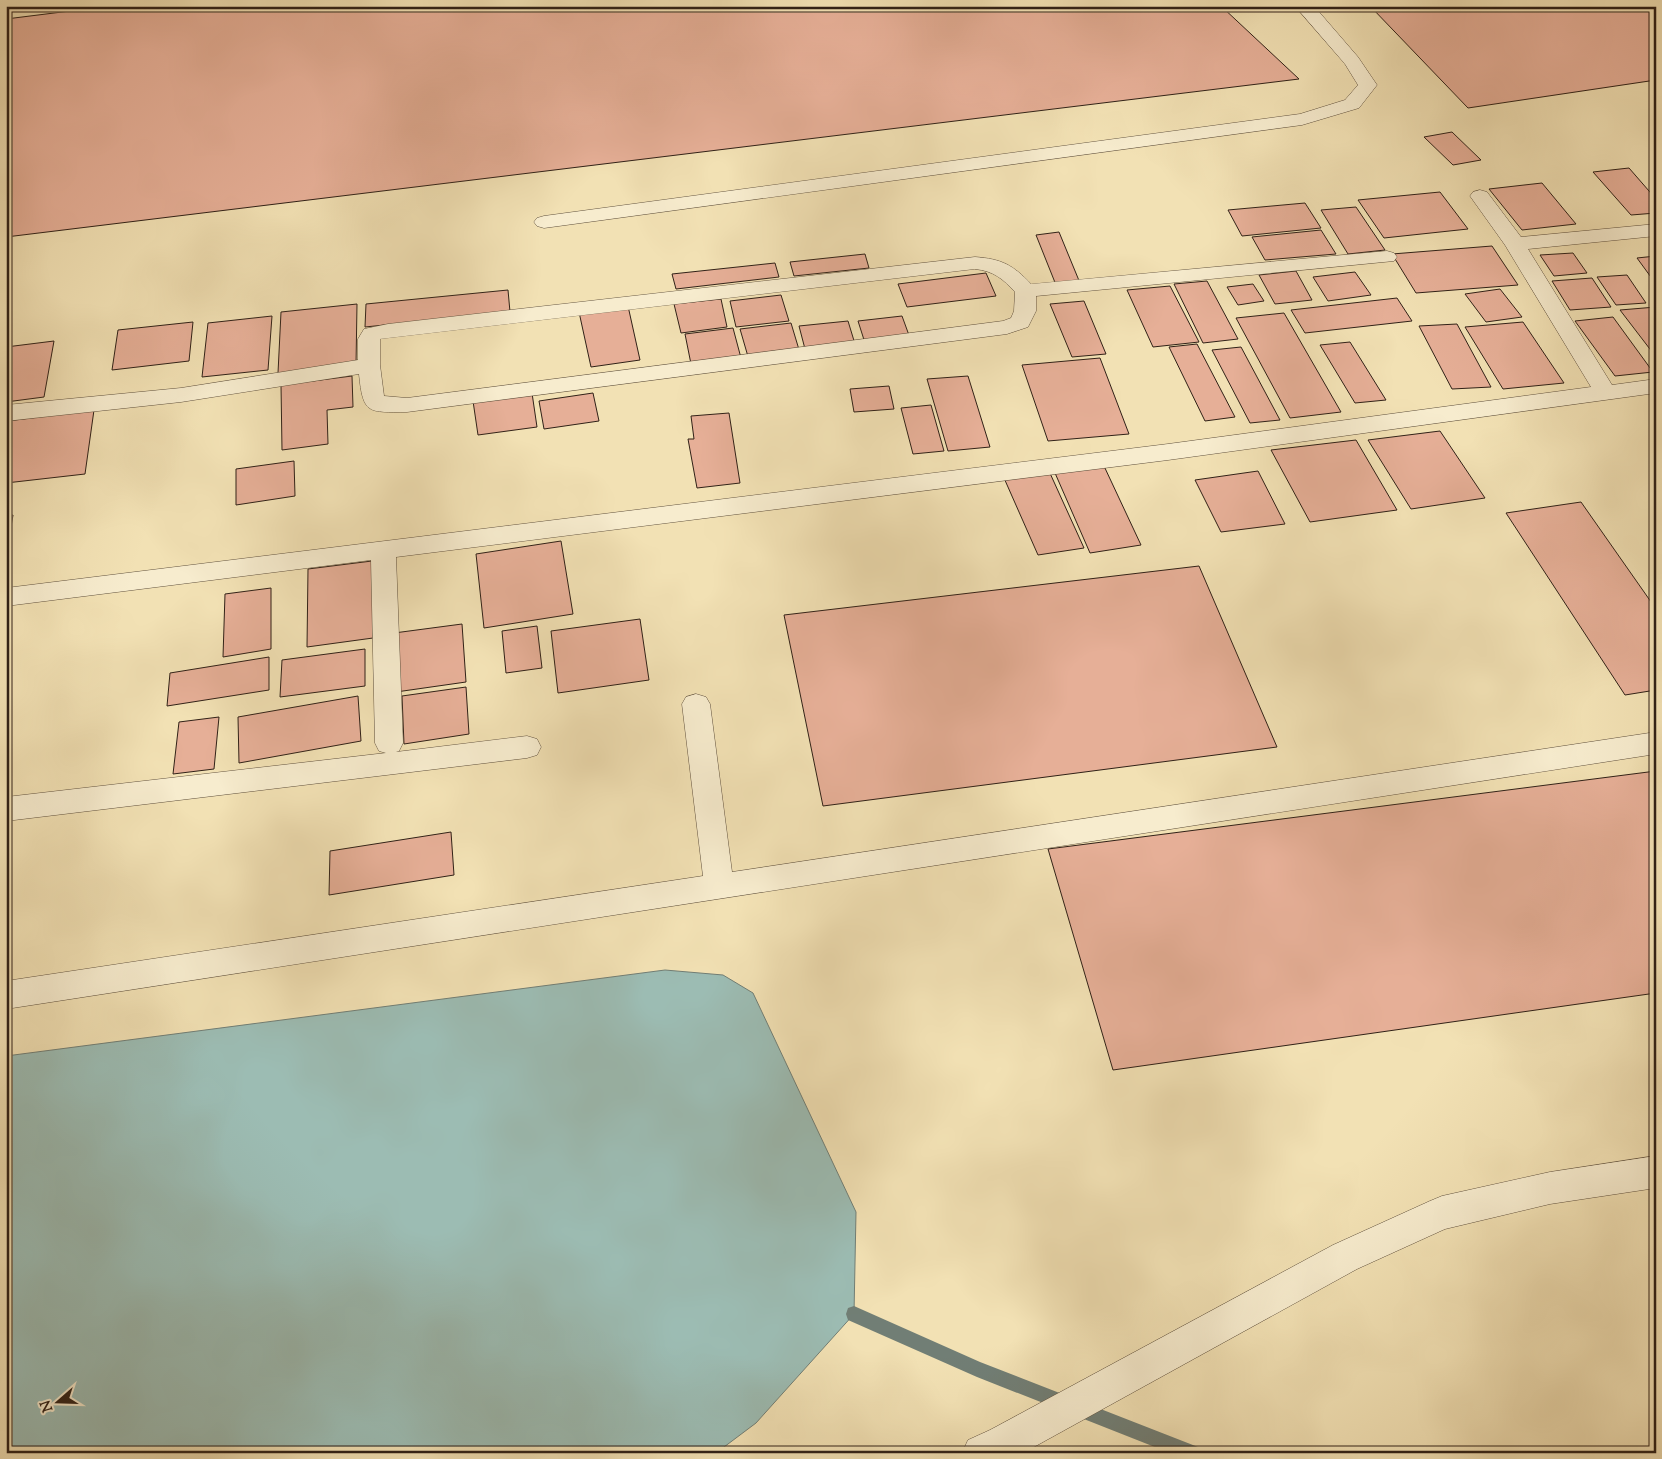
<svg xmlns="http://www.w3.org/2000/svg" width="1662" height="1459" font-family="'Sorts Mill Goudy',serif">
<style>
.water{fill:#9cbcb3;stroke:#717e75}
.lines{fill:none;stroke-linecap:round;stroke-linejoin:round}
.stream{fill:#717e75;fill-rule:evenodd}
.building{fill:#e6af97;stroke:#302117}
.minor-casing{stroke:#60513e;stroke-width:1}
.minor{fill:#f7ecce;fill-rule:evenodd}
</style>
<rect width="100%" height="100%" fill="#f2e1b4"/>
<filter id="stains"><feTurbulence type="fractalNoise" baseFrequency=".004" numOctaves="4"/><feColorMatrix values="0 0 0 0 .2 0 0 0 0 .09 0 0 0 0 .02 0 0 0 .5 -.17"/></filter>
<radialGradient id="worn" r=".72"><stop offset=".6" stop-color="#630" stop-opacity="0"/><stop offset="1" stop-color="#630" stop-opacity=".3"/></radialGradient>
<path class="water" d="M665,970L723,975L753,993L856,1212L854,1314L756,1423L716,1453H6V1056Z"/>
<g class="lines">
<path class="stream" d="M854,1306L980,1362L1198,1447L1200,1453H1170L977,1377L848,1320L846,1314L848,1308Z"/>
</g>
<path class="building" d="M110,6H1221L1299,79L6,237V19Z
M1370,6H1656V80L1468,108Z
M1452,132L1481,160L1453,165L1424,137Z
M1629,168L1656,199V213L1631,215L1593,172Z
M1542,183L1576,224L1522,230L1489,189Z
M1440,192L1468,229L1384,238L1358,200Z
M1305,203L1321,228L1242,236L1228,210Z
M1356,207L1385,250L1348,254L1321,210Z
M1321,230L1336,254L1265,260L1252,237Z
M1059,232L1080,283L1056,285L1036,235Z
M1492,246L1518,285L1416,293L1392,254Z
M1573,253L1587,273L1554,276L1540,255Z
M865,254L869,268L794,276L790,262Z
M1656,256V284L1637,258Z
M775,263L779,277L676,289L672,274Z
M1296,271L1312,300L1275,304L1259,275Z
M1355,272L1371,295L1328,301L1313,277Z
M986,273L996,296L907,307L898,284Z
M1627,275L1646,303L1616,305L1597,277Z
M1592,278L1611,307L1570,310L1552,281Z
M1207,281L1238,339L1203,343L1174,284Z
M1253,284L1264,301L1238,305L1227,287Z
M1170,286L1199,342L1153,347L1127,290Z
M1500,289L1522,317L1486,322L1465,294Z
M508,290L510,312L365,327L366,304Z
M781,295L789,321L736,327L730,301Z
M1397,298L1412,321L1305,333L1291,310Z
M721,299L727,327L681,333L674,304Z
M1084,301L1106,354L1072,357L1050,304Z
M357,304L356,365L278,373L281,312Z
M628,306L640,360L591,367L579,312Z
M1656,307V357L1620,310Z
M1284,313L1341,412L1290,418L1236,318Z
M272,316L268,370L202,377L208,323Z
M902,316L910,338L865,343L858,321Z
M1613,317L1653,372L1615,376L1575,321Z
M848,321L855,344L805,349L799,326Z
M193,322L189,361L112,370L118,330Z
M1523,322L1564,383L1503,389L1465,327Z
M791,323L800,353L749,360L740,329Z
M1457,324L1491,387L1452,389L1419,326Z
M733,328L741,358L691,364L685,334Z
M54,341L44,397L6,402V347Z
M1350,342L1386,400L1355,403L1320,345Z
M1197,344L1235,417L1205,421L1169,347Z
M1241,347L1280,420L1250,423L1212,350Z
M1100,358L1129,434L1048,441L1022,365Z
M352,376L353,407L327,410L328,444L282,450L281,385Z
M968,376L990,447L948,451L927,379Z
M889,386L894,409L854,412L850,389Z
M532,393L537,427L478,435L473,401Z
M593,393L599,421L544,429L539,401Z
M931,405L944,451L913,454L901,408Z
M94,410L85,474L6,483L7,421Z
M729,413L740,483L697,488L688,439H694L691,416Z
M1440,431L1485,498L1411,509L1368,440Z
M1356,440L1397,510L1310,522L1271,450Z
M294,461L295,496L236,505V469Z
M1104,466L1141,545L1090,553L1055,473Z
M1049,471L1084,548L1038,555L1004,478Z
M1258,471L1285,524L1221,532L1195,480Z
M1581,502L1656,609V690L1625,695L1506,513Z
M13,515L6,556V516Z
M561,541L573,614L484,628L476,554Z
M372,561L373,638L307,647L308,569Z
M1199,566L1277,747L823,806L784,615Z
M271,588V649L223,657L225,594Z
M640,619L649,680L558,693L551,631Z
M462,624L466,682L396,692L394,633Z
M537,626L542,668L506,673L502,631Z
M365,649V686L280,697L282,660Z
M269,657V690L167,706L170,673Z
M466,687L469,734L404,744L402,696Z
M358,696L361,741L239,763L238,717Z
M219,717L214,769L173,774L179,722Z
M1656,771V993L1113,1070L1048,849Z
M451,832L454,875L329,895L330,851Z"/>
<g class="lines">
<g class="minor-casing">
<path id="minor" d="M1295,6H1314L1358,57L1377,85L1359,108L1302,125L544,228L537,226L534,222L537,218L544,216L1300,114L1345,100L1358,85L1345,64Z
M1480,190L1487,192L1521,237L1656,224V236L1528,249L1612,385L1656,379V393L1168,460L396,557L403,743L399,751L396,752L527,736L537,739L541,747L537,755L527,758L6,821V797L386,753L379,751L375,743L371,560L6,606V588L1168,444L1591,387L1505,245L1470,196L1473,192Z
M1387,251L1394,253L1397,257L1394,261L1036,296V311L1028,327L1007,334L407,412C368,412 363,415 359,374L181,402L6,421V405L181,388L358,360V339L364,329L388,324L975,257C1002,259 1013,265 1031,284ZM975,269C994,271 1003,279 1015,292L1014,311L1011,318L1003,321L407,398L384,396L380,365V339Z
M696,694L706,697L710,704L732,872L1656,732V754L6,1009V981L703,876L682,704L686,697Z
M1656,1156V1188L1550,1204L1445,1229L1357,1269L1023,1453H962L968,1440L990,1430L1333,1245L1430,1201L1442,1196L1550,1172Z"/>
</g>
<use href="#minor" class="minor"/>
</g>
<rect width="1662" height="1459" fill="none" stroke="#f2e1b4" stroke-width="25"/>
<rect x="8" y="8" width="1647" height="1444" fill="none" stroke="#302117" stroke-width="2.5"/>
<rect x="12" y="12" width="1637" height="1434" fill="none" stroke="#302117"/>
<g transform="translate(58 1402) rotate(250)" stroke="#f7ecce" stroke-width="4" paint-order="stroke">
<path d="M0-4L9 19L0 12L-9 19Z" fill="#302117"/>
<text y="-8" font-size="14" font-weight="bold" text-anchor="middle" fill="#302117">N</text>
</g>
<rect width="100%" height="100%" filter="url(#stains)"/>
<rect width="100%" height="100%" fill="url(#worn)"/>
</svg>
